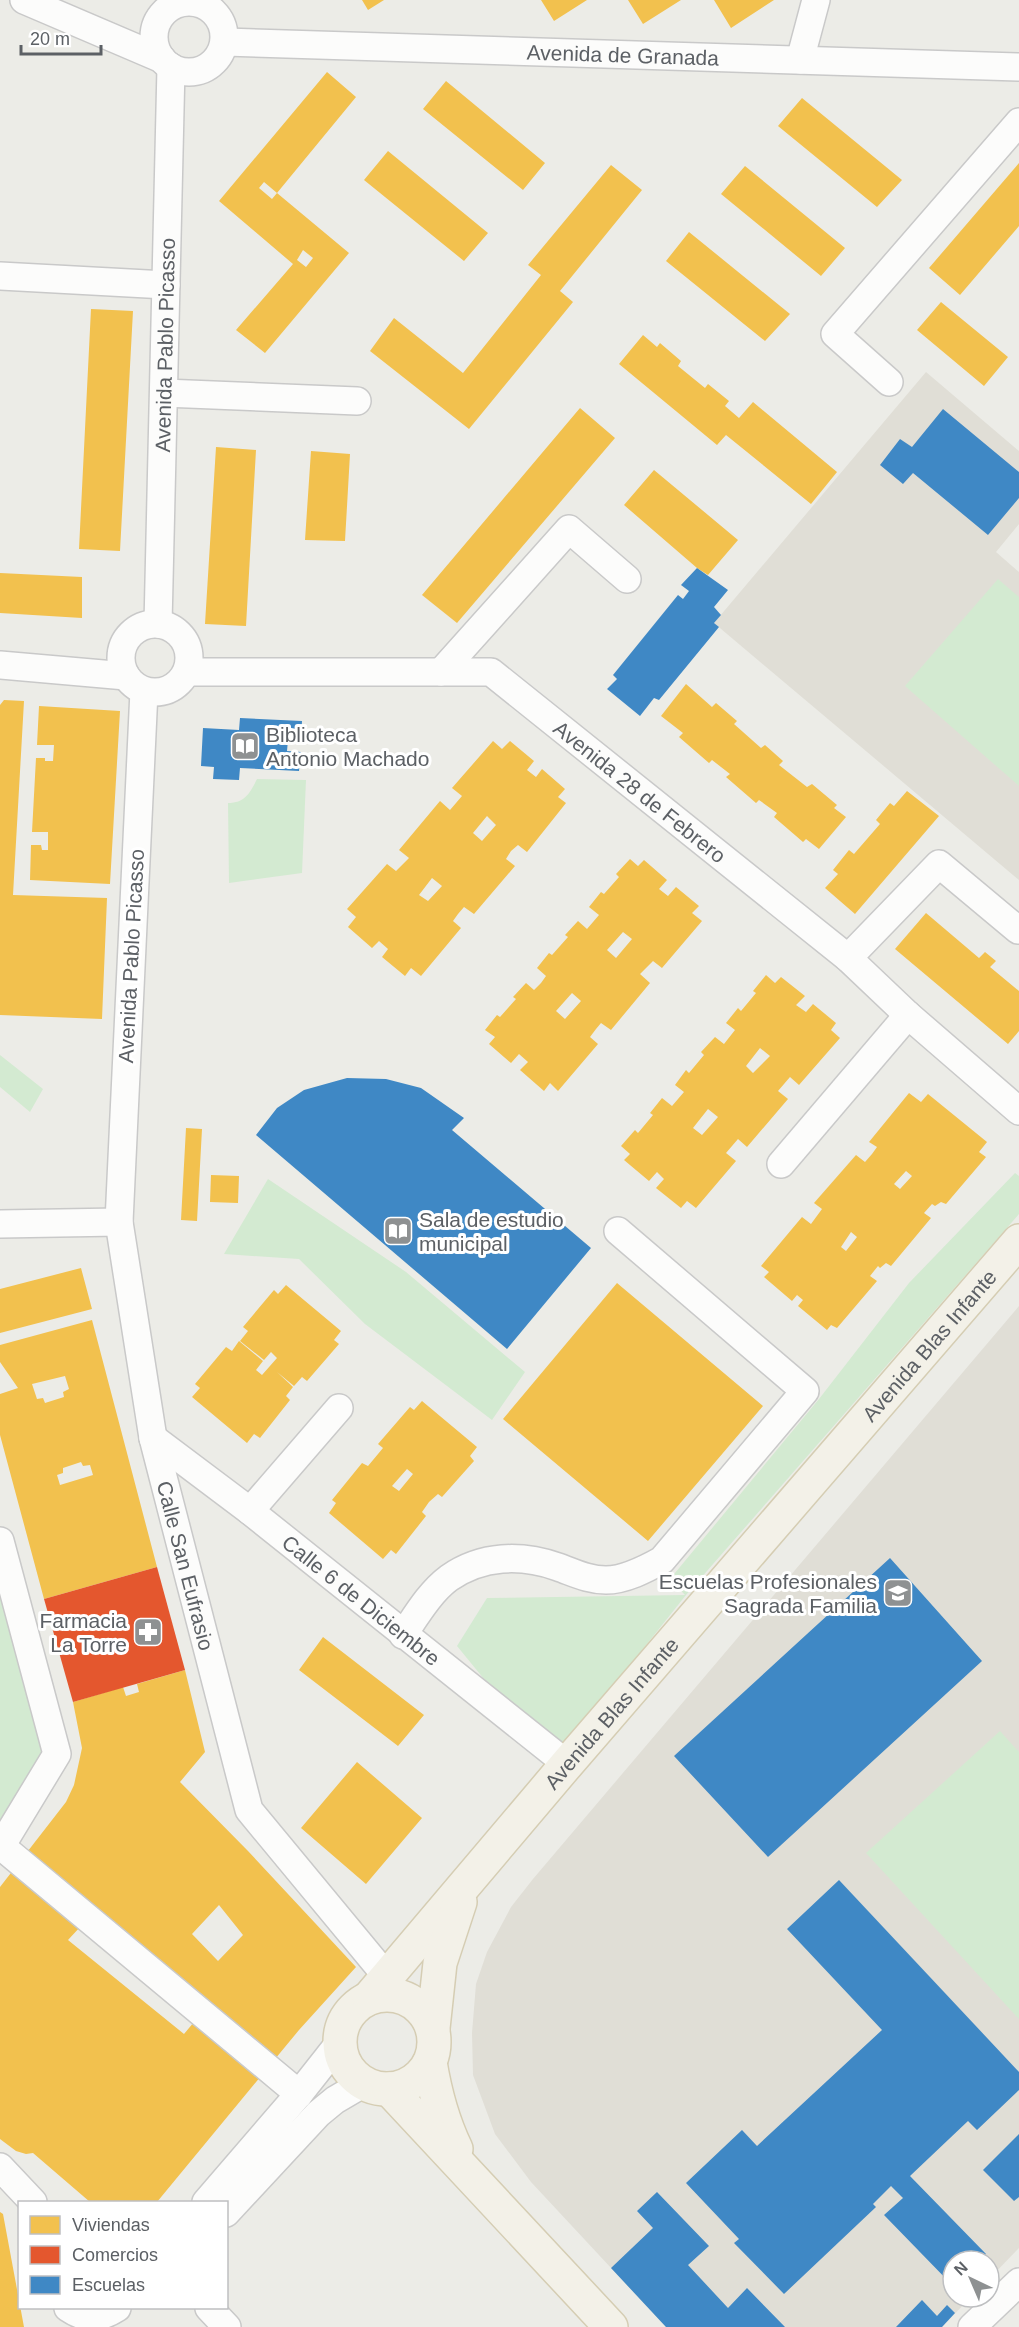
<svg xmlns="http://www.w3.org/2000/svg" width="1019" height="2327" font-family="Helvetica,sans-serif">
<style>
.education{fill:#e0ded6}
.green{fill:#d3ead1}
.homes{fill:#f2c14e;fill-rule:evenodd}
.shops{fill:#e4572e}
.schools{fill:#3f88c5}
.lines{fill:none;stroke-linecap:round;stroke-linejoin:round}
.minor-casing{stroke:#c9c9c9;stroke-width:30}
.major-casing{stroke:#d5cdb3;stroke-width:36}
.minor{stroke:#fcfcfb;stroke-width:27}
.major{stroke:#f3f1e8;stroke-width:33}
.labels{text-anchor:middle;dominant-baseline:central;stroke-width:6;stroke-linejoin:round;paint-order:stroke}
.street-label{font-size:21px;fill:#5c6065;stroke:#fff}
.poi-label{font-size:21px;fill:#5c6065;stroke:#fff;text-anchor:start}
</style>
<rect width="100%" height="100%" fill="#ecece7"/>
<path class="education" d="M926,372L1019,451V524L996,552L1019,572V880L714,623Z
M1019,1306V2248L989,2279V2261H953V2297H971L942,2327H666L531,2182L495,2134L473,2075L472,2033L476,1984L487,1952L511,1907L533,1879Z"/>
<path class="green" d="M998,579L1019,597V786L905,686Z
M257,779L306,780L302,873L229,883L228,803C245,803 250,793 257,779Z
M0,1055L43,1089L30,1112L0,1087Z
M1015,1173L1019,1176V1214L686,1595L564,1748L484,1679L457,1646L487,1598L685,1595L670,1579L819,1399L909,1283Z
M268,1179L406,1272L525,1372L492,1420L365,1324L299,1259L224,1254Z
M0,1541L57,1754L0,1848Z
M1000,1731L1019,1752V2019L866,1853Z"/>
<path class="homes" d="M362,0H384L368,10Z
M541,0H587L554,21Z
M628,0H681L643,24Z
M714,0H774L731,28Z
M327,72L356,97L277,193L264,182L259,188L272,199L277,193L349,253L265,353L236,330L293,264L219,201ZM303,250L313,258L306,267L297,260Z
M446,81L545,163L523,190L423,109Z
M802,98L902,180L877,207L778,126Z
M388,151L488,233L464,261L364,180Z
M1019,163V226L960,295L929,268Z
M611,165L642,190L560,291L573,302L469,429L370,351L394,318L463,373L541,275L528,265Z
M745,166L845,248L821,276L721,194Z
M689,232L790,314L765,341L666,261Z
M941,302L1008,357L984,386L917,330Z
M91,309L133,311L120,551L79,549Z
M643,335L657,347L660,343L681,361L678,366L705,388L708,384L729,401L725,406L739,418L753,402L837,472L811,504L726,435L717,445L619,364Z
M580,408L615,438L457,623L422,595Z
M216,447L256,450L246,626L205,624Z
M311,451L350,454L345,541L305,540Z
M654,470L738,540L708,575L697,568L624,505Z
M0,573L82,577V618L0,613Z
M686,684L712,707L716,703L737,721L734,724L761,748L765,745L783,761L779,765L807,787L812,784L837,805L834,808L846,817L819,849L806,839L803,842L774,817L777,813L759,800L756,803L726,777L730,774L712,760L709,763L679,737L683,733L661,716Z
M4,700L24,701L13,895L107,898L102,1019L0,1015V705Z
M39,706L120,711L110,884L30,880L31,845H41L42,850H48V832H32L36,758H45V761H53L54,745H37Z
M493,741L502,749L510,741L534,761L527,770L536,777L542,769L565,789L558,797L566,803L527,852L518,845L511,851L506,859L515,866L474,914L464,907L458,914L453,921L461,928L421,976L411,968L405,976L382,957L388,949L379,941L372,948L348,927L356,917L347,909L387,864L396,871L409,858L399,850L440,801L450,810L462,796L452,788ZM487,816L496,825L482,841L473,833ZM432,878L442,886L428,901L419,895Z
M907,791L939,816L855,914L825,888L838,874L833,870L849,850L854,854L880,824L876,820L890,803L894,806Z
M630,859L638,866L644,860L667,880L659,889L668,896L676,887L699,906L692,913L702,921L662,968L653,961L640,974L650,983L611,1030L601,1023L596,1029L590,1037L598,1044L558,1091L550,1083L544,1091L520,1070L528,1062L519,1054L511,1063L489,1044L495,1037L485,1030L497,1015L500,1017L516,999L513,997L526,983L534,990L541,983L546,976L537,968L549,953L552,955L568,937L565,935L578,921L587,929L599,915L589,907L601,892L604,894L619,877L616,874ZM623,932L632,939L616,958L607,950ZM572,993L581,1001L565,1019L556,1011Z
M926,913L979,958L985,952L996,961L990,967L1019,991V1031L1008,1044L895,949Z
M766,975L775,983L781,977L805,996L796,1005L806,1012L813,1004L836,1023L831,1030L840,1038L799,1085L790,1077L778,1091L788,1099L747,1147L738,1139L726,1153L736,1161L696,1208L687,1201L681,1208L656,1188L664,1179L657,1172L649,1181L624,1160L630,1154L621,1146L635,1130L638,1133L653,1115L650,1113L662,1098L672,1106L684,1092L675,1085L686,1070L689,1073L704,1055L701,1052L715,1037L724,1044L735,1030L726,1023L738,1008L741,1011L756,993L753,991ZM760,1048L770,1056L753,1073L746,1066ZM708,1109L718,1117L702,1135L693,1128Z
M909,1093L921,1102L928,1094L987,1142L979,1152L986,1157L946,1204L941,1202L935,1206L932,1204L924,1213L931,1218L891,1266L886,1263L880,1268L878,1266L870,1276L877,1281L837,1328L831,1325L827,1330L798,1306L803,1300L797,1295L792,1301L764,1277L769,1272L761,1266L802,1217L811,1224L822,1209L814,1203L856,1155L865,1162L872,1154L877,1147L869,1142ZM906,1171L912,1176L900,1189L894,1184ZM851,1232L857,1237L846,1251L841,1247Z
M186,1128L202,1129L197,1221L181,1220Z
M211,1175L239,1176L238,1203L210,1202Z
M81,1268L92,1309L0,1333V1289Z
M617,1283L763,1406L648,1541L503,1419Z
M286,1285L341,1331L334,1340L339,1344L307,1381L302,1377L294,1386L277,1372L293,1387L286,1396L290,1400L260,1438L254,1434L247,1443L192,1397L200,1388L195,1384L226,1347L232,1351L239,1341L263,1361L256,1370L262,1375L277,1358L271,1352L264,1360L240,1341L248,1331L243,1327L274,1290L278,1294Z
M92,1320L157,1567L44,1599L0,1435V1394L18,1388L0,1362V1345ZM65,1376L69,1389L63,1392L64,1397L45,1403L43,1398L37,1399L32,1384ZM81,1462L83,1466L90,1465L93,1475L60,1485L57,1475L63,1473V1468Z
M422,1401L477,1447L470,1456L474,1461L442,1497L438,1494L429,1502L422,1512L426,1516L396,1554L391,1550L383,1559L329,1513L336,1503L332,1500L362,1463L368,1466L383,1448L378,1444L410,1407L414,1410ZM407,1469L413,1474L399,1491L392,1486Z
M323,1637L424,1715L398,1746L299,1670Z
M185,1670L205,1752L180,1782L248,1851L356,1967L299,2030L157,2202H90L33,2153L26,2154L16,2151L0,2139V1887L66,1802L74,1785L82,1748L73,1702L123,1687L126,1696L139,1692L137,1684ZM219,1905L243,1935L218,1961L192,1934ZM94,1912L209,2004L184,2034L68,1940Z
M357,1762L422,1818L366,1884L301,1828Z
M0,2212L3,2214L24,2327H0Z"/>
<path class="shops" d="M157,1567L185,1670L73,1702L44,1599Z"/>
<path class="schools" d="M943,409L1019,472V498L988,535L913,473L903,484L880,465L900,439L912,447Z
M697,568L728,590L714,607L721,615L714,623L719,627L659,700L654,698L640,716L607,689L617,679L613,675L678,595L683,599L689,591L681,585Z
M240,718L302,721L301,741L288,740L287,751L301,752L299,771L240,768L239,780L213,779L214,767L201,766L203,728L239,730Z
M347,1078L386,1079L421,1088L464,1118L452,1130L591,1248L507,1349L256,1135L277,1108L304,1090Z
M890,1558L982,1661L768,1857L674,1756Z
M839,1880L1019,2072V2090L977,2130L968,2121L910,2176L986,2254L979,2261H953V2286L884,2215L903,2198L891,2186L873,2204L876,2207L784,2294L734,2243L739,2239L686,2183L742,2130L757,2146L882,2030L787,1929Z
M1019,2134V2197L1014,2201L983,2170Z
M657,2192L709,2246L688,2265L728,2308L747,2288L785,2327H666L611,2268L653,2228L637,2211Z
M922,2300L937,2316L947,2305L955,2313L942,2327H896Z"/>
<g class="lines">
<g class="minor-casing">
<g id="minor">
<path d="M24,0L162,59"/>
<circle cx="189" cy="37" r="35"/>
<path id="s1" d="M225,42L1019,67"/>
<path d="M800,60L816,0"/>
<path d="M0,276L166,285"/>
<path d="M889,382L835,334L1019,122"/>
<path d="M164,393L357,401"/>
<circle cx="155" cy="658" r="34"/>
<path id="s2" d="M158,624L171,67"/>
<path d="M0,665L126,676"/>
<path id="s3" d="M187,672H491L848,958L908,1015L1019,1111"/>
<path d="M441,672L569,529L627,579"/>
<path id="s4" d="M144,691L119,1222L153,1438L249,1810L388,1978"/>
<path d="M848,958L939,864L1018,930"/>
<path d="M781,1164L908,1015"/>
<path d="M0,1224L119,1222"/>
<path id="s5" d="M153,1438L250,1511L567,1764"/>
<path d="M250,1511L339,1408"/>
<path d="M0,1541L57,1754L0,1848"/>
<path d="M403,1635C416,1616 430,1592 449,1578C482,1555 521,1554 558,1567C575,1573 588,1580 606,1580C625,1580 646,1569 662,1560L805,1391L618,1231"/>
<path d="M1,1846L299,2094"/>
<path d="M0,2167L33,2202"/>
<path d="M206,2202L299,2094L340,2042"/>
<path d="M226,2213L318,2114L335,2100L364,2083"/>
<path d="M68,2308C84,2319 100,2319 117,2308"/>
<path d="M209,2308L227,2327"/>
<path d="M972,2327L1019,2282"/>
</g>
</g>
<g class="major-casing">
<g id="major">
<circle cx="387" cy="2042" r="47"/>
<path id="s6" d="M369,1998L567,1764L1019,1241"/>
<path d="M433,2028L440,1963L460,1902"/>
<path d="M430,2062C435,2093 442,2120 456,2149"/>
<path d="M389,2089L611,2327"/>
</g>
</g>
<use href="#minor" class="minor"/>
<use href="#major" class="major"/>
</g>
<defs>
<g id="library-square" transform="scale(1.5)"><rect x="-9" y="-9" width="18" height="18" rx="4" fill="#8e9192" stroke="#fff"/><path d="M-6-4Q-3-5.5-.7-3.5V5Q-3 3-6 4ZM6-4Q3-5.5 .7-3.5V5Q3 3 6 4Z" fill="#fff"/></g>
<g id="school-square" transform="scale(1.5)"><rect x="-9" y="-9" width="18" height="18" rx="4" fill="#8e9192" stroke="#fff"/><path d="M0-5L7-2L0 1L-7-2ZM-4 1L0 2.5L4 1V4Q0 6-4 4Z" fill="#fff"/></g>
<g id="pharmacy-square" transform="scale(1.5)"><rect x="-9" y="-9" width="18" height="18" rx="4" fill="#8e9192" stroke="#fff"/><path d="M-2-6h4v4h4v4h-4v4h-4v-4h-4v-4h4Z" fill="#fff"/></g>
</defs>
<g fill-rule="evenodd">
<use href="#library-square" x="245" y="746"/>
<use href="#library-square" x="398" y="1231"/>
<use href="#school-square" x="898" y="1593"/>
<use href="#pharmacy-square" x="148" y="1632"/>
</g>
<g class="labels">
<g class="street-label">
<text stroke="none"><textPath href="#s1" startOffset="398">Avenida de Granada</textPath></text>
<text stroke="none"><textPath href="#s2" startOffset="279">Avenida Pablo Picasso</textPath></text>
<text stroke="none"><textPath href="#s3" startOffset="495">Avenida 28 de Febrero</textPath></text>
<text transform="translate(131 956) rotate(-87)">Avenida Pablo Picasso</text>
<text stroke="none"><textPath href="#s6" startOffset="860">Avenida Blas Infante</textPath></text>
<text stroke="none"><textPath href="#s4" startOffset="882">Calle San Eufrasio</textPath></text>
<text stroke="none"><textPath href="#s5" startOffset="264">Calle 6 de Diciembre</textPath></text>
<text stroke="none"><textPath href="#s6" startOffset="374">Avenida Blas Infante</textPath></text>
</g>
<g class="poi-label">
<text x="266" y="734">Biblioteca<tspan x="266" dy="24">Antonio Machado</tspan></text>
<text x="419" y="1219">Sala de estudio<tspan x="419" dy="24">municipal</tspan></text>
<text x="877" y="1581" text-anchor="end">Escuelas Profesionales<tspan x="877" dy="24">Sagrada Familia</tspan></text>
<text x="127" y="1620" text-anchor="end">Farmacia<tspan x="127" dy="24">La Torre</tspan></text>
</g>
</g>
<rect x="18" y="2201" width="210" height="108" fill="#ffffff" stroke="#bebfc1" stroke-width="1.5"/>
<rect x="30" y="2216" width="30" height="18" fill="#f2c14e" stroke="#bebfc1" stroke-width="1.5"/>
<text x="72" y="2231" font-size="18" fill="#5c6065">Viviendas</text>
<rect x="30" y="2246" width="30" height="18" fill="#e4572e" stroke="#bebfc1" stroke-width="1.5"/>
<text x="72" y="2261" font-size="18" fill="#5c6065">Comercios</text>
<rect x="30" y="2276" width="30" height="18" fill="#3f88c5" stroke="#bebfc1" stroke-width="1.5"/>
<text x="72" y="2291" font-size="18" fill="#5c6065">Escuelas</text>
<g transform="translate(971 2279) rotate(316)"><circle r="28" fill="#ffffff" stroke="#bebfc1" stroke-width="1.5"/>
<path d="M0-4.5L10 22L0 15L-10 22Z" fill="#8e9192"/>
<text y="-9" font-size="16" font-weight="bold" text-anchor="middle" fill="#5c6065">N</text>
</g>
<path d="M21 45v9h80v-9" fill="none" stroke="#5c6065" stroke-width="3"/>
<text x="30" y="45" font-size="18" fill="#5c6065" stroke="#ffffff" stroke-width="4.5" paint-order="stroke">20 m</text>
</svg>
